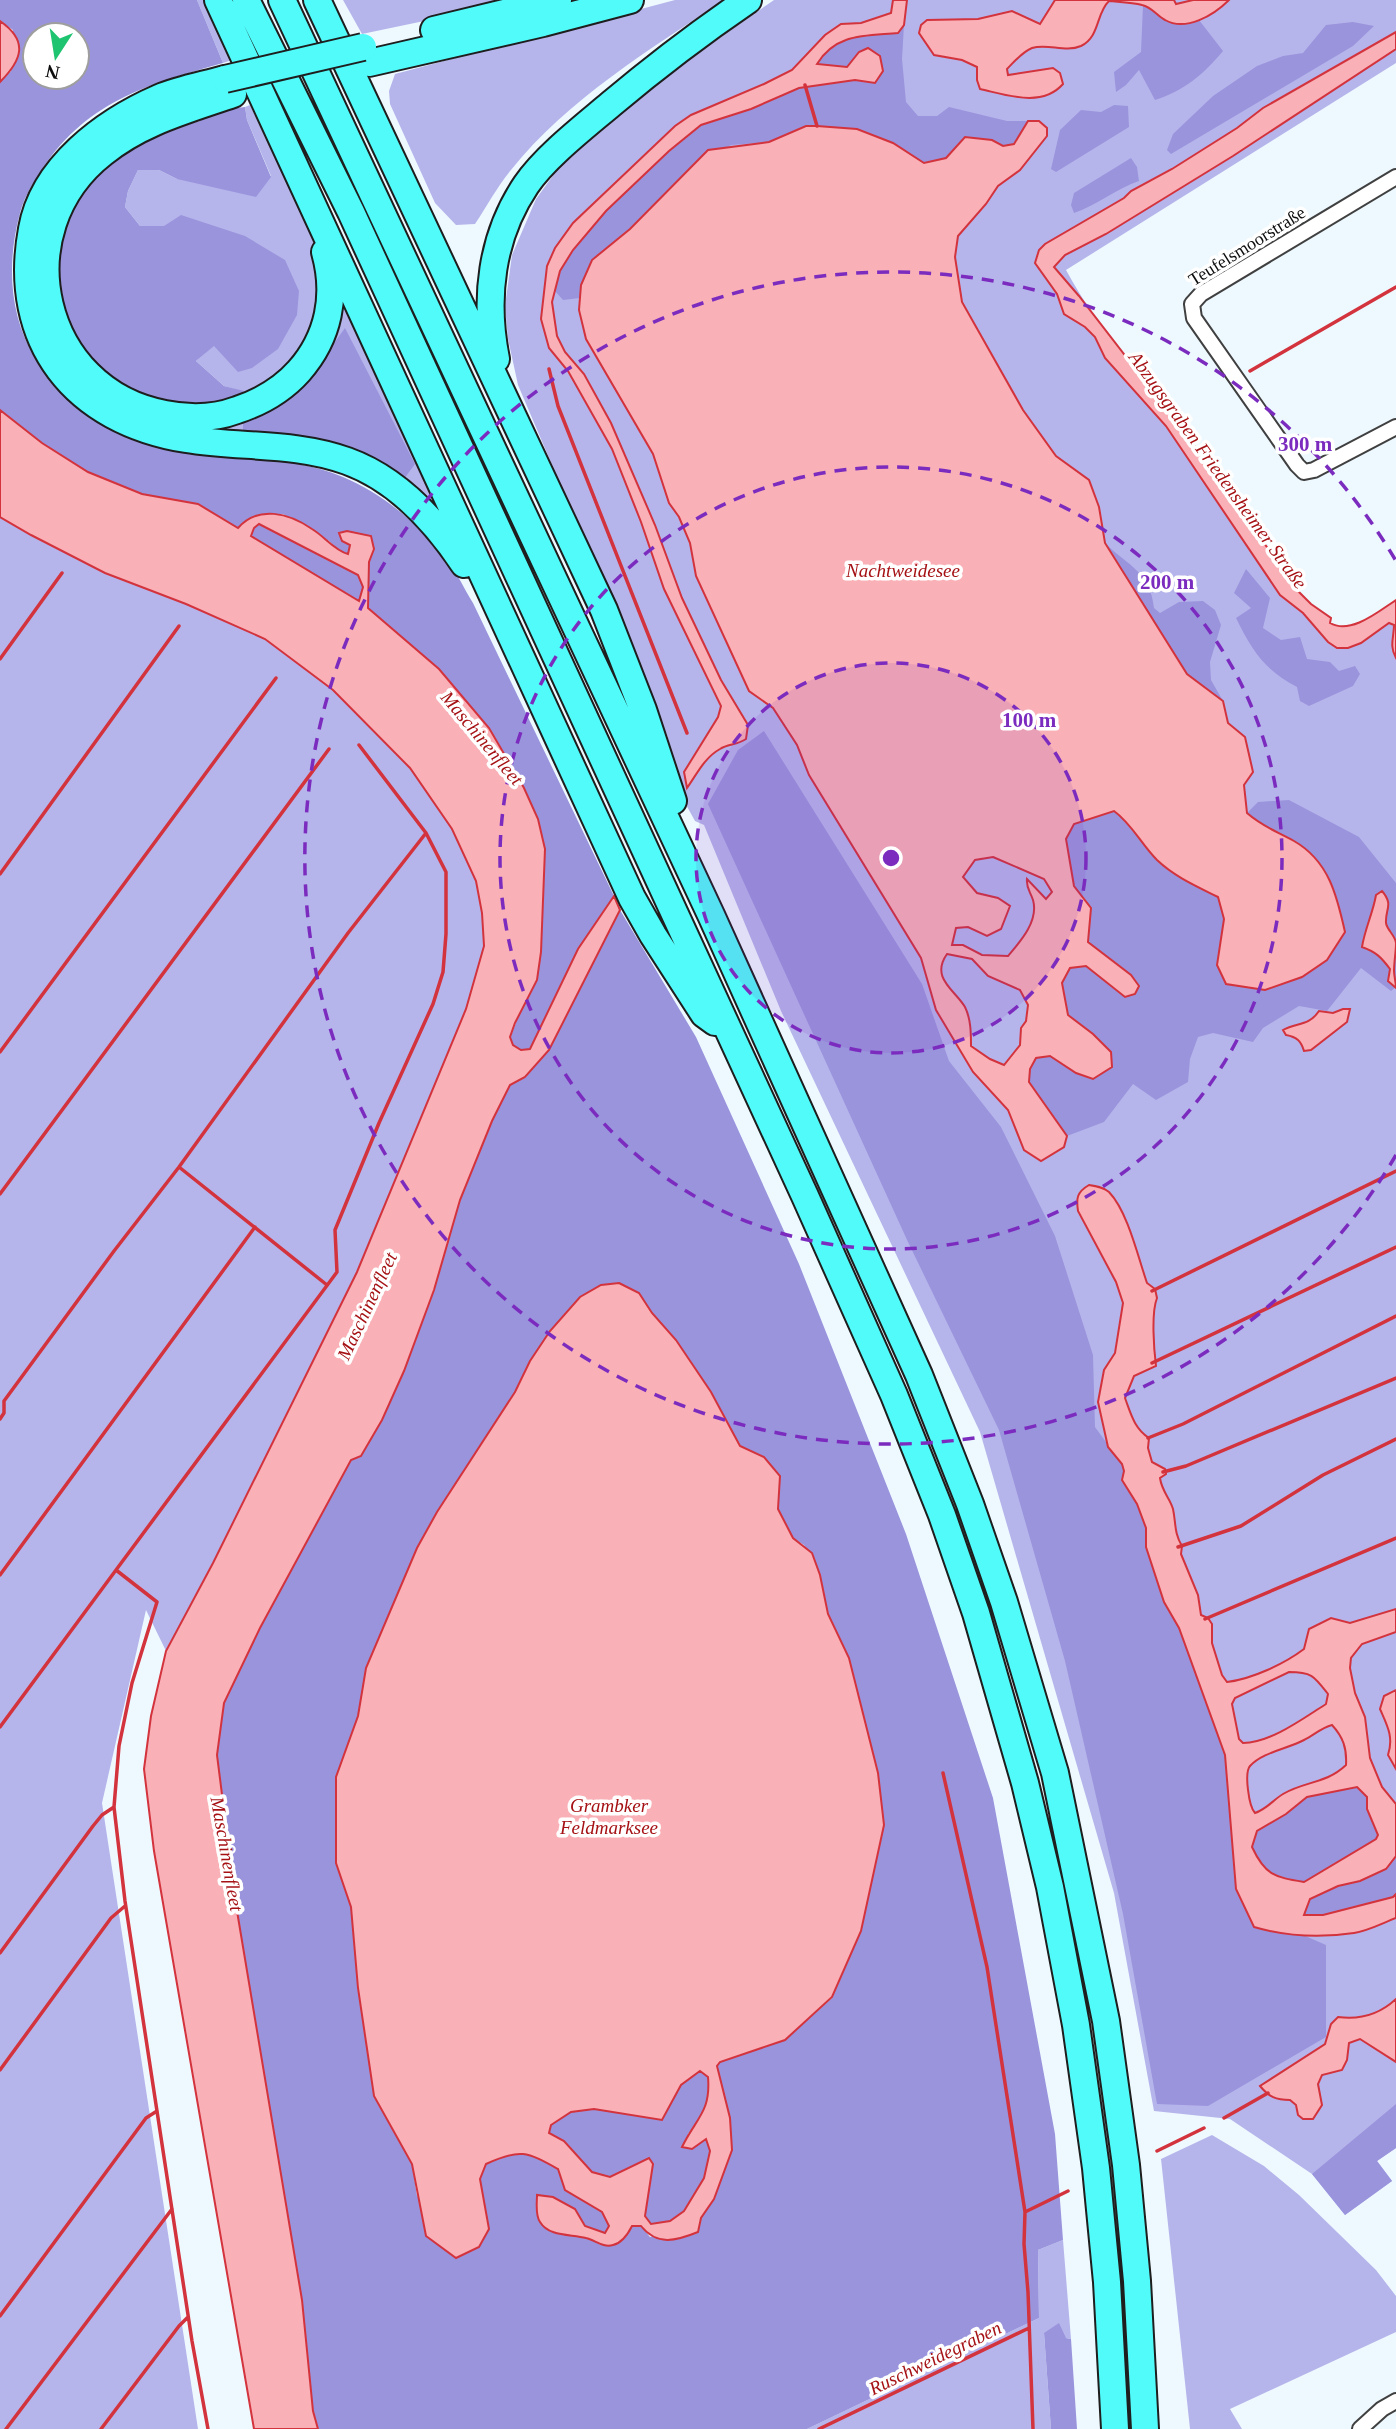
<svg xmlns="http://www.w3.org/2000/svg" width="1396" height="2429" font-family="'Times New Roman',serif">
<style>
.green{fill:#b6b5eb}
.forest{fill:#9a94dd;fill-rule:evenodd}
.water{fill:#f9b0b6;stroke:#d3333d;stroke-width:2;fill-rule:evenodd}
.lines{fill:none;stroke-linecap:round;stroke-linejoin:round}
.stream{stroke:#d3333d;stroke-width:3.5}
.street-casing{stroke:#404040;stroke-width:18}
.highway-casing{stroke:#1e1e1e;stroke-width:30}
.street{stroke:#fff;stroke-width:14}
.highway{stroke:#50fbfa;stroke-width:26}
.highway-bridge-casing{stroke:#1e1e1e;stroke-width:30;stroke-linecap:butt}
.highway-bridge{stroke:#50fbfa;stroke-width:26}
.ring{fill:none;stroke:#7b2cbf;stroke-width:3.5;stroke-dasharray:12 9}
.labels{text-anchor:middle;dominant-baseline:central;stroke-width:7;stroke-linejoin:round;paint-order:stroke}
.street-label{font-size:18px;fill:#0d0d0d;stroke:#fff}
.water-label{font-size:19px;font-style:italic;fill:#a51114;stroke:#fff}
.centre{fill:#7b2cbf;stroke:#fff;stroke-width:3.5}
.ring-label{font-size:21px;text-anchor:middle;font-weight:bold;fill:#7b2cbf;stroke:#fff;stroke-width:7;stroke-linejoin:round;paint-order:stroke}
</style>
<rect width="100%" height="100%" fill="#eef9ff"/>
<path class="green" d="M197,0H205L232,60L223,63Z
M343,0H510L448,16L362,34Z
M675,0H724C649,50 568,99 511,170C497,187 487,206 475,224L456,225L435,203L390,104L389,91L395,74Z
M774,0H1396V63L1066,270C1099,331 1147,383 1189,438C1227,488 1261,540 1298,591L1311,604L1331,618L1330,623C1351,635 1378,611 1396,600V2148L1377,2161L1392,2181L1345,2215L1312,2174L1230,2119L1154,2111L1114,1893L980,1432L781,1011L704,825L695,821L684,801L667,735L518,385L508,339L505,306L512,255L536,199L562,163L682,64Z
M250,105L313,237L323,275L322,309L288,371L230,403L244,392L224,386L196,361L213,346L164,226H140L125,207L128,191L138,170H159L177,179L271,176L247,120L245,107Z
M338,284L461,545L401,483L345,329L306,381L287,400L244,423L243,434L152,421L268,406Z
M0,517L31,535L105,573L186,604L265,639L334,690L410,768L453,829L476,881L482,913L484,946L466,1009L357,1272L213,1563L166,1651L146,1610L102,1803L198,2429H0Z
M1212,2135L1264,2166L1299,2195L1376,2270L1396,2296V2332L1230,2409L1242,2429H1190L1161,2159Z
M1063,2240L1071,2339L1044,2333L1051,2429H807L1039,2318L1038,2250Z"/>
<path class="forest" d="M0,0H197L223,63C146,85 84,102 39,174C30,188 23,200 19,217C7,264 9,317 36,359C79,427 136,448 214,455C258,459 301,460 343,477C383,494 419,524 446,558C457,572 464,589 473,603L614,896L578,949L530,1049L522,1050L513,1045L510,1038L523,1005L439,669L368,608L369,562L374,549C363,538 356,529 340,533L350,545L349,554L341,552L329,541L283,514L238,529L198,504L142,494L88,472L42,443L0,410V82L11,71L13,30L0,21ZM35,35H77V77H35Z
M1143,5C1160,15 1178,30 1199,20L1223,51C1204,74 1184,91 1155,100L1139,70L1126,85L1116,92L1114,72L1141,52Z
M1353,22L1374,26L1353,46L1171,154L1167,150L1173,134L1213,96L1257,66L1283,56L1303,53L1326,25Z
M904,25L902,59L906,102L918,116H937L949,107L1007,121H1028L1014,144L1003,146L992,140L965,137L946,158L924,163L857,129L806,126L769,142L731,145L690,168L630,229L592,260L581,285L580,298L563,300L555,291L560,271L573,250L606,211L669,151L701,125L751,109L799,88L855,80L875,83L883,71L880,56L859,52L847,67L817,65C836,33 864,36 898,33Z
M1114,105L1128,106L1129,127L1056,172L1051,169L1060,130L1081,110L1101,112Z
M245,107L247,120L271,177L256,197L177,179L159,170H138L128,191L125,207L140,226H164L181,215L245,236L285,260L299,291L297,315L278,349L252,368L238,372L214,346L196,361L224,386L244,391L230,403L185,408L136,394L101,368L84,351L61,316L57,237L75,198L112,158L165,130L200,121L210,111Z
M1131,158L1137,167L1139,181C1116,189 1097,205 1074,213L1071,205L1074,193Z
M345,328L415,464L401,483L243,434V423L287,400L306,381Z
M260,523L358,575L363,587L359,601L251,536L254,528Z
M1105,543C1129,567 1150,571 1154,608L1160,613L1179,602L1203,601L1215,610L1221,625L1210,662L1211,680L1223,701L1187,674Z
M1246,569L1270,598L1263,628L1281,640L1300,637L1307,659L1330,662L1339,671L1355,666L1360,674L1353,686L1309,706L1300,701L1297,687C1265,671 1251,649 1236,618L1251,608L1234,593Z
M764,731L922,984L949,1061L1001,1127L1055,1236L1093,1355L1095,1427L1122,1464L1124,1472L1122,1480L1137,1504L1146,1528V1547L1164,1602L1179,1628L1225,1755L1236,1889L1277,1933L1303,1935L1326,1945V2037L1208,2106L1157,2104L1123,1914L1065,1661L999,1430L908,1242L708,804L738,750Z
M1289,800L1359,837L1396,883V987L1391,991L1361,968L1327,1011L1299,1006L1263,1028L1253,1042L1213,1033L1198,1037L1190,1059L1188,1082L1156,1100L1133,1084L1104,1122L1067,1136L1028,1082L1030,1069L1036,1058L1050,1056L1076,1073L1093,1034L1068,1015L1062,983L1070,968L1086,966L1125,997L1139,986L1131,975L1088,942L1091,908L1074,886L1066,839L1074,824L1113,811C1132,824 1141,844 1157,860C1175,877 1196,886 1218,896L1224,919L1217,965L1296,842L1263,826L1247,813L1258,802Z
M620,910L696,1037L799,1264L906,1534L993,1798L1055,2134L1063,2240L1038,2250L1039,2318L807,2429H318L313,2411L302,2300L236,1905L217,1755L224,1703L260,1628L351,1460L361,1456L382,1420L404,1371L434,1290L460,1200L492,1121L510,1085L526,1077L587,973ZM639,1293L652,1313L676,1340L711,1392L740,1446L764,1457L780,1476L778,1508L793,1538L804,1545L820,1575L828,1614L849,1658L878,1773L884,1825L861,1931L832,1998L785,2040L720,2062L717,2067L730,2118L714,2199L701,2218L650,2237L641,2226H632L626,2237L613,2245H601L588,2238L567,2235L538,2219V2195L575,2209L585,2226L605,2233L609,2226L602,2212L565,2190L558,2169C527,2152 520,2148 486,2164L480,2179L489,2229L479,2247L417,2196L412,2164L374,2096L358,1988L351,1907L336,1863V1777L358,1716L366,1668L417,1548L437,1512L515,1392L530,1361Z
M1357,1787L1367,1797V1809L1378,1835L1376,1839L1304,1882C1274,1877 1265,1876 1252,1847L1257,1831L1286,1814L1307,1797Z
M1396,1856V1894L1393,1897L1323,1915H1304L1309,1899C1339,1881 1372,1885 1396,1856Z
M701,2071L708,2077C710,2103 704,2113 688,2134L706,2139L710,2151L704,2178L684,2211L670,2221L651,2224L645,2216L653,2165L649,2158L610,2177L592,2172L578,2156L549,2133L551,2125L571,2112L594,2109L662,2120L681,2085Z
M1396,2104V2148L1377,2161L1392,2181L1345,2215L1312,2174Z
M1059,2323L1066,2338L1071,2339L1077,2429H1051L1044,2333Z"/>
<path class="water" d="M893,0H907L904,25L898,33C865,36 836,33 817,64L847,67L859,52L868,48L880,56L883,71L875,83L855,80L799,88L751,109L701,125L669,151L606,211L573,250L560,271L552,302L557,336L565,352L584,374L611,423L655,525L682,598L721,680L748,725L746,739C737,745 728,744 720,749C704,758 697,774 687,788L684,772L718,717L721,706L664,589L641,522L612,449L568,371L549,348L541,319L547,266L555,248L573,223L675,126L691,115L764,84L792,70L825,35L841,24L861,23L891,13Z
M1055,0H1174L1176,4L1193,0H1229C1214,15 1186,32 1165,20C1157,16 1152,7 1142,5C1132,2 1120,2 1109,1C1096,13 1100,37 1081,46C1065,53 1048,43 1032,48C1022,52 1014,62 1007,69L1008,75L1053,68L1060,73L1063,84C1042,108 1007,95 980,89L977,80V67L962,60L934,55L919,33L921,25L927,20L978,19L1012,11L1040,24Z
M0,21C29,41 22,60 0,82Z
M1396,32V49L1233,156L1106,234L1065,255L1054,267L1079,296L1202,455L1298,591L1311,604L1331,618L1330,623C1351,635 1379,611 1396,600V658C1389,646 1394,637 1394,625L1389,623L1361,643L1348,648H1337L1328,642L1303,613L1280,595L1166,426L1105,358L1095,337L1085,327L1064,314L1057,294L1035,263L1039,250L1045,244L1124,198L1131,191L1172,169L1237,128L1263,108Z
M1028,121H1039L1047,128V136L1020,170L998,186L986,204L958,236L955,257L962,302L1023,410L1056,456L1089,480L1099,507L1105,543L1187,674L1223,701L1228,723L1245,737L1253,772L1244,785L1247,813C1263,827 1276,831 1294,841C1329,861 1337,896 1345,932L1327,960L1302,977L1265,990L1226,984L1217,965L1224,919L1218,897C1196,886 1175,877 1157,860C1141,844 1132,824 1114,811L1074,824L1066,839L1074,886L1091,908L1088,942L1131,975L1139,986L1135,994L1125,997L1086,966L1070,968L1062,983L1068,1015L1093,1034L1111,1052L1112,1067L1093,1079L1076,1073L1050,1056L1036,1058L1030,1069L1029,1082L1067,1136L1064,1147L1041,1161L1024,1150L1008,1110L973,1072L936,1010L921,958L809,775L797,745L773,708L749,691L696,576L690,543L679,517L669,503L653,454L586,339L579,310L581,285L592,260L630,229L708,150L769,142L806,126H817L857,129L893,143L924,163L946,158L965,137L992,140L1003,146L1014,144ZM993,857L1044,879L1052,892L1046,899L1027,879C1026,888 1030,891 1033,900C1039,921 1020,942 1008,956L982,955L963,945H952L956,928L968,927L987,936L1001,929L1010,906L998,898L977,893L963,877L975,860ZM947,954L972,959L988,976L1020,990L1028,1005L1026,1021L1021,1028L1020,1045L1004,1065L990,1059L971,1046C971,1034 971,1019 965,1007C955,990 930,978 947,954Z
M0,410L42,443L88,472L142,494L198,504L238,528C258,505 289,513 312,529C324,536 335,551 348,554L350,545L342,541L339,533L347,531L371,536L374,549L369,562L368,608L439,669L489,728L524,788L538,819L545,849L541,952L537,980L515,1023L510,1037L513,1045L521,1050L530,1049L578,949L614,896L620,910L549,1050L525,1077L510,1085L492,1121L460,1200L434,1290L404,1371L382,1420L361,1456L351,1460L260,1628L224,1703L217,1755L236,1905L302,2300L313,2411L318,2429H254L154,1851L144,1769L151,1716L166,1651L213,1563L357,1272L466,1009L484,946L482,913L476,881L452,829L410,768L333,690L265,639L186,604L105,573L31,535L0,517ZM259,524L358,575L363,587L359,601L251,536L254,528Z
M1382,891C1394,905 1385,909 1386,923C1387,930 1395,935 1396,943C1396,952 1394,962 1394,971C1394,976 1396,982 1396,988L1388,981L1390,969C1381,957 1376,952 1362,947C1365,928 1373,913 1376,895Z
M1343,1009H1350L1347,1022L1311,1050L1304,1051C1301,1041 1297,1037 1286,1035L1283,1030C1297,1022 1308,1027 1319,1011L1333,1013Z
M1089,1185C1096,1186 1103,1187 1109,1192C1128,1212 1138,1257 1147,1283L1155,1289L1157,1298C1151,1313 1154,1350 1156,1366L1134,1376L1125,1398C1131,1414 1134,1428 1149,1438L1148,1448L1152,1462L1165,1469L1166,1474L1160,1478C1162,1492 1170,1498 1173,1509C1176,1523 1174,1533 1182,1546L1181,1554L1198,1595L1201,1615L1208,1618L1212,1624V1643L1222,1675L1227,1682C1252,1679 1284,1664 1304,1649L1309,1629L1331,1618L1350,1623L1396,1609V1632L1362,1644L1351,1658L1350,1668L1355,1693L1365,1717L1370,1758L1382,1787L1396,1804V1856L1386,1869L1360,1881L1338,1886L1310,1899L1304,1915H1323L1393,1897L1396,1894V1918C1383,1923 1368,1931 1354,1933C1321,1938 1285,1936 1254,1927L1236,1889L1225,1755L1179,1628L1164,1602L1146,1547V1528L1137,1504L1122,1480L1124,1471L1122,1464L1108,1447L1098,1402L1104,1370L1115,1353L1123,1303L1116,1282L1078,1211C1076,1198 1077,1192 1089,1185ZM1289,1672C1312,1672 1314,1676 1328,1694L1326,1704C1302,1719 1272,1742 1243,1743L1239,1739L1232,1704L1235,1698ZM1332,1725C1343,1737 1347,1748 1346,1765C1326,1784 1305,1781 1283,1794C1273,1800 1267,1809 1255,1813C1249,1807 1244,1773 1250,1766C1263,1752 1287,1749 1304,1740C1314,1735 1321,1728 1332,1725ZM1357,1787L1367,1797V1809L1378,1835L1376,1839L1304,1882C1274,1877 1265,1875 1252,1847L1257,1831L1286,1814L1307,1797Z
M619,1283L639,1293L652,1313L676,1340L711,1392L740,1446L764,1457L780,1476L778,1509L793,1538L812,1553L820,1575L828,1614L849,1658L878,1773L884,1825L861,1931L832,1997L785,2040L720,2062L717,2066L730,2118L732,2150L714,2199L701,2218L698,2232C676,2241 657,2246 641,2226H632C628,2234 622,2243 613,2245C603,2248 595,2240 586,2238C571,2234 549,2237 540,2222C535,2215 537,2203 537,2195L553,2197L575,2209L585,2226L605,2233L609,2226L602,2212L565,2190L558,2169C527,2152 520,2148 486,2164L480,2179L489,2229L479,2247L456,2258L426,2236L412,2164L374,2096L358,1988L351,1907L336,1863V1777L358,1716L366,1668L417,1548L437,1512L515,1392L530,1361L550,1331L580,1297L601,1285ZM700,2071L708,2077C711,2112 696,2118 682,2147L692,2149L706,2139L710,2151L704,2178L684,2211L670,2221L651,2224L645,2216L653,2164L649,2158L610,2177L592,2172L564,2141L549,2133L551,2125L571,2112L594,2109L662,2120L681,2085Z
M1396,1690V1769L1388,1755C1394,1737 1387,1725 1380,1709L1384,1696Z
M1396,1999V2062L1360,2039L1349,2043L1347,2060L1342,2070L1322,2075L1318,2084L1322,2105L1313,2119H1303L1298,2115L1296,2105L1290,2100C1276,2100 1269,2097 1260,2086L1325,2044L1331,2024L1338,2017C1360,2020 1379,2015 1396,1999Z"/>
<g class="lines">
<path class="stream" d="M805,85L817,126
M549,369L558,406L687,733
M1250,371L1396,287
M0,659L62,573
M0,874L179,626
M0,1052L276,678
M179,1167L327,1285
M0,1194L329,749
M1152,1291L1396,1171
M1152,1363L1396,1247
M0,1419L4,1413V1401L114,1251L179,1167L348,933L426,833
M1148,1438L1183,1424L1396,1316
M1163,1472L1186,1466L1396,1378
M1178,1547L1241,1526L1323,1475L1396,1439
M0,1575L255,1227
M1205,1619L1396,1538
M0,1727L116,1570
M943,1773L987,1967L1025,2212
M0,1953L93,1826L102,1815L114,1807
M0,2070L111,1918L125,1906
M1224,2118L1268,2093
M1157,2151L1204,2128
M0,2316L146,2118L157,2111
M6,2429L172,2209
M101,2429L179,2326L188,2317
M208,2429L192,2341L125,1901L114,1807L119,1746L132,1683L157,1602L116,1570L337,1272L335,1230L379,1123L433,1004L443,972L446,934V872L426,833L359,745
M819,2429L1029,2328
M1033,2429L1028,2292L1024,2244L1025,2212L1068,2191"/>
<g class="street-casing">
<path id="street" d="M1396,177L1201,294L1192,304L1194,318L1297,465L1304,472L1314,470L1396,427
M1360,2429L1382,2409L1396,2401"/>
</g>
<g class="highway-casing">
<path id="highway" d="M218,0L632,898L653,935L704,1014L715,1022
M246,0L351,212L805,1196L894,1395L942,1515L976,1613L1025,1783L1050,1887L1076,2025L1096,2168L1107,2282L1115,2429
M282,0L711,915L919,1375L970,1504L1004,1602L1055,1773L1106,2021L1126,2165L1137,2281L1145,2429
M317,0L604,610L643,710L673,801
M434,30L558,0
M369,63L543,23L630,0
M225,79C204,85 180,89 159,98C104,122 43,167 32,229C11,342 75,421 186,439C240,448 295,442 347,461C397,479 436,522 464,564
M233,94C187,110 141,122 103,153C3,231 40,391 165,414C190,419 213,419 237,410C261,402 283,389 299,371C329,337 337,295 325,252
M496,359C484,299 491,237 526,185C545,157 585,126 611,104C655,67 701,32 748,0"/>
</g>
<use href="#street" class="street"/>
<use href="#highway" class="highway"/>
<g class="highway-bridge-casing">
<path id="highway-bridge" d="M225,79L363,47"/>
</g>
<use href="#highway-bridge" class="highway-bridge"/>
</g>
<circle cx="891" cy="858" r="195" fill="#7b2cbf" fill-opacity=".12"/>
<g class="ring">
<circle cx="891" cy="858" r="195"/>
<circle cx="891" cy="858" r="391"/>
<path d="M1396 1155A586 586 0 1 1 1396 561"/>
</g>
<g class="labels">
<g class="street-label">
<text transform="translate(1247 246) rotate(-32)">Teufelsmoorstraße</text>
</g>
<g class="water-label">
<text transform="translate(1218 470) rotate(54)">Abzugsgraben Friedensheimer Straße</text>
<text x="903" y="570">Nachtweidesee</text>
<text transform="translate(482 738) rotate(50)">Maschinenfleet</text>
<text transform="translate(367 1306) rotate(-65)">Maschinenfleet</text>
<text x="609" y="1805">Grambker<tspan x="609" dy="22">Feldmarksee</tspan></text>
<text transform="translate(227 1854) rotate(80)">Maschinenfleet</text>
<text transform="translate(935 2358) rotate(-26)">Ruschweidegraben</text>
</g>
</g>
<circle cx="891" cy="858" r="10" class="centre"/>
<g class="ring-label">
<text x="1305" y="451">300 m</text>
<text x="1167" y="589">200 m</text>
<text x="1029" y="727">100 m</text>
</g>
<g transform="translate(56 56) rotate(192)"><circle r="33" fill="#ffffff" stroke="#9e9e9e" stroke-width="2"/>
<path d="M0-5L12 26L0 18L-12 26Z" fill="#1fc470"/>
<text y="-10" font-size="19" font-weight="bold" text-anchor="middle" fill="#0d0d0d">N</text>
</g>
</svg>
